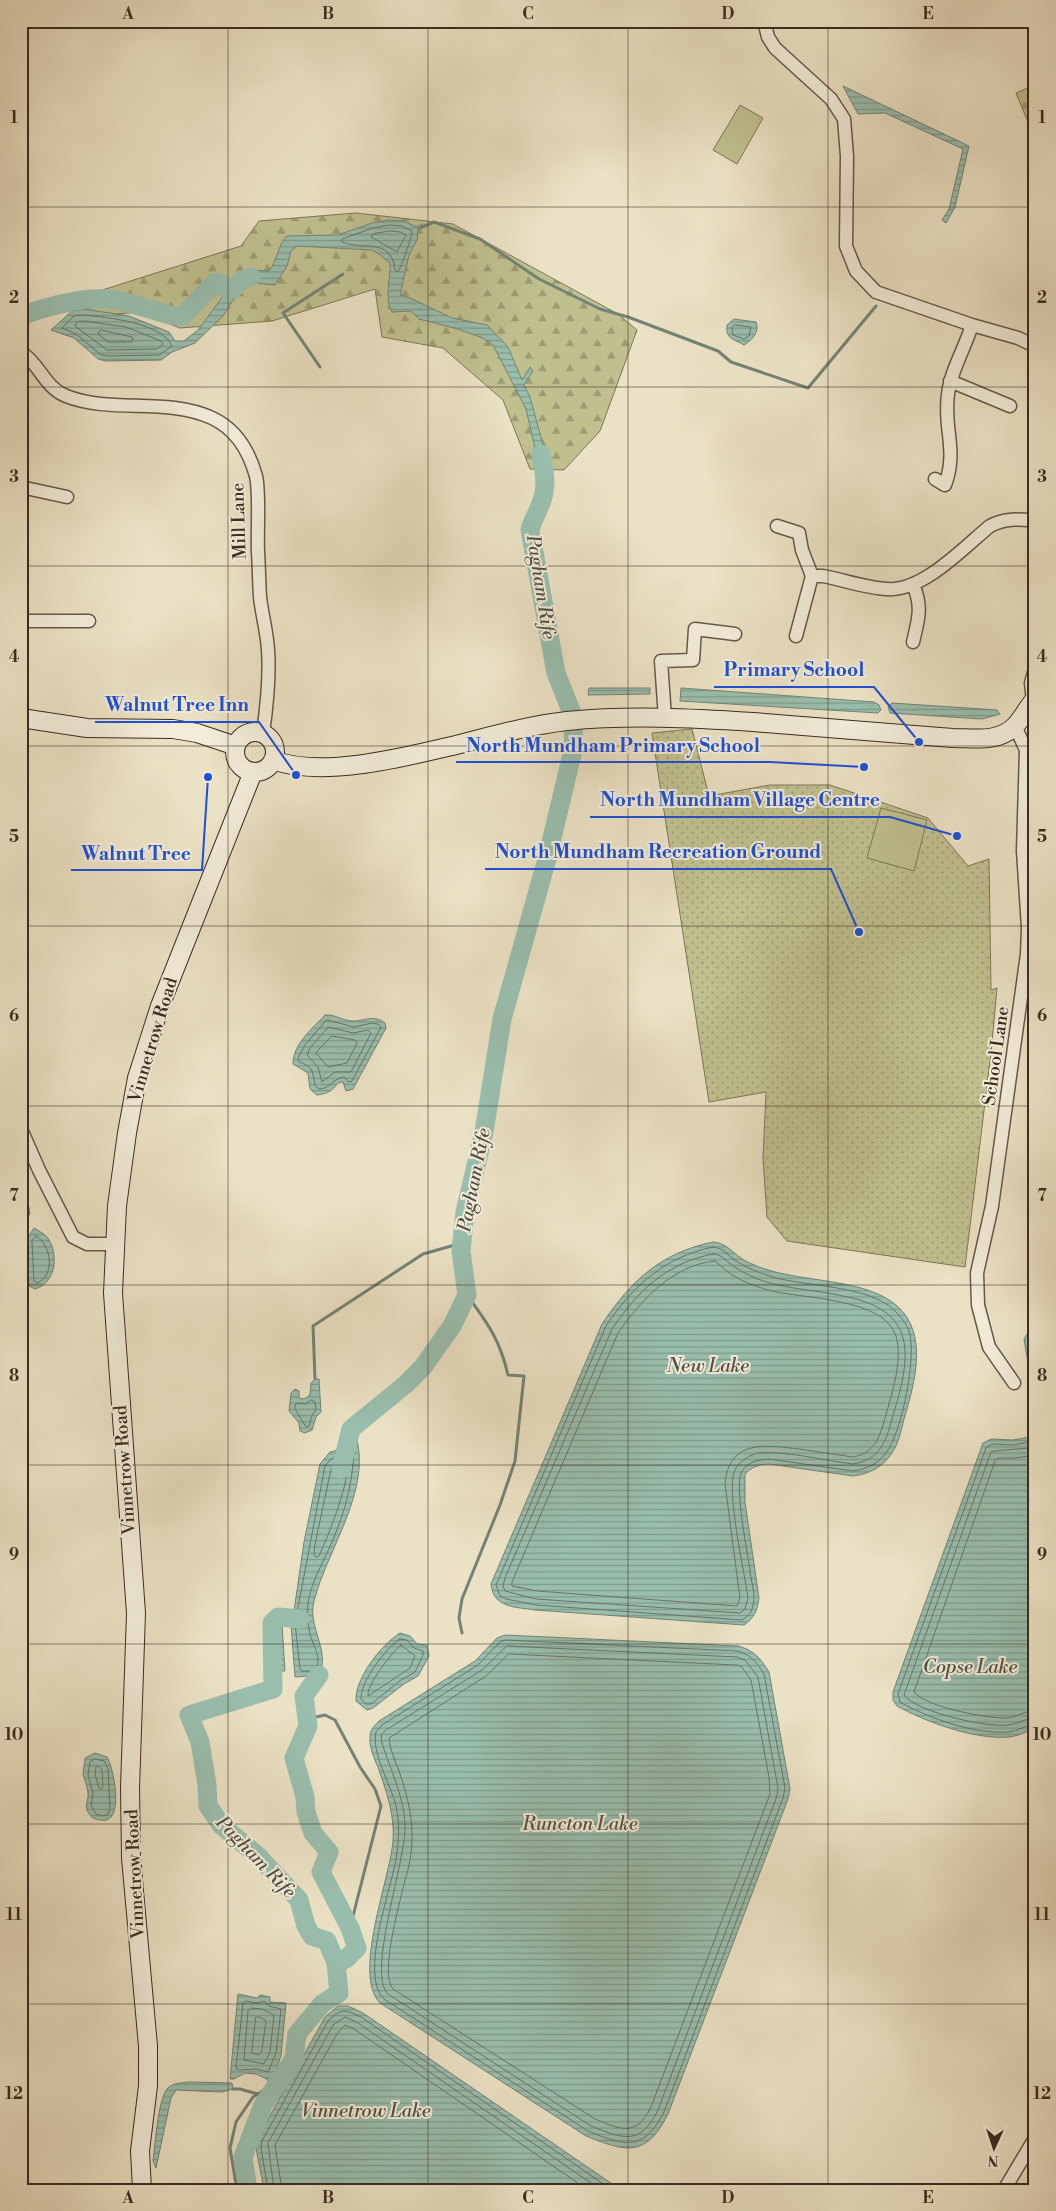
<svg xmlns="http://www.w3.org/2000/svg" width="1056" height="2211" font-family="'Libre Bodoni',serif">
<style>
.grass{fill:url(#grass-dots);stroke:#7d7658}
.forest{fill:url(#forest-firs);stroke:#7d7658}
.cemetery{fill:url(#cemetery-stones);stroke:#7d7658}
.pitch{fill:#c0c08f;stroke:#7d7658}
.water{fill:url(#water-rules);stroke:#738375}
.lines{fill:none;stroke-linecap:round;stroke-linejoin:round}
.shore{stroke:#6a7467;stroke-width:1}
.stream{stroke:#738375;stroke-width:3}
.river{stroke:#99beae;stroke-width:19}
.street-casing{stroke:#665849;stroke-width:15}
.secondary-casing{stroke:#3a2b20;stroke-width:20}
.street{stroke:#f2ecd9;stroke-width:12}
.secondary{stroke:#f2ecd9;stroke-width:18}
.grid{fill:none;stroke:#3a2b20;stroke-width:1;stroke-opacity:0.55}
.labels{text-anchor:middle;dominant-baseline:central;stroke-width:4;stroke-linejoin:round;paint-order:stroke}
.street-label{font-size:18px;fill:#3a2b20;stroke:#f2ecd9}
.water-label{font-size:19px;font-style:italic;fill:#525044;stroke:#f2ecd9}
.leader{fill:none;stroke:#1d4ed8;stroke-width:2}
.callout-dot{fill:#1d4ed8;stroke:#f2ecd9;stroke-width:2}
.callout-label{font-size:19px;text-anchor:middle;font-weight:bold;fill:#1d4ed8;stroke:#f2ecd9;stroke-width:4;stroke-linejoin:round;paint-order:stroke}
.neatline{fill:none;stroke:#3a2b20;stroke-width:2}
.grid-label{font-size:16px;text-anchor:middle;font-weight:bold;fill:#3a2b20}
</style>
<defs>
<pattern id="grass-dots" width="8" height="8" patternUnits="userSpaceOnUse" patternTransform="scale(1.25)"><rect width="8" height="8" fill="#c0c08f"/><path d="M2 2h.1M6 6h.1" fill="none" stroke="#9d9c74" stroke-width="1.8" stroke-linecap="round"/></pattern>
<pattern id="forest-firs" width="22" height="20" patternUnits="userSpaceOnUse" patternTransform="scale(1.25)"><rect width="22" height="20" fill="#c0c08f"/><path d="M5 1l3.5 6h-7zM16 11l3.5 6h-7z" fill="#9d9c74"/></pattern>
<pattern id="cemetery-stones" width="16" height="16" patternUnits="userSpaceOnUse" patternTransform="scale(1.25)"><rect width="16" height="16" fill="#c0c08f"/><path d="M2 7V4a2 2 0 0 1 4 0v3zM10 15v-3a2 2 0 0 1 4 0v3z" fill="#9d9c74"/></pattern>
<pattern id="water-rules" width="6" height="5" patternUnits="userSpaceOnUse" patternTransform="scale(1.25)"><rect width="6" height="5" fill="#99beae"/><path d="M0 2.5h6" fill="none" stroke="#7e9b8d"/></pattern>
</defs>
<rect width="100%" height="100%" fill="#ebe1c4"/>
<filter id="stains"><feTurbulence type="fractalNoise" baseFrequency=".004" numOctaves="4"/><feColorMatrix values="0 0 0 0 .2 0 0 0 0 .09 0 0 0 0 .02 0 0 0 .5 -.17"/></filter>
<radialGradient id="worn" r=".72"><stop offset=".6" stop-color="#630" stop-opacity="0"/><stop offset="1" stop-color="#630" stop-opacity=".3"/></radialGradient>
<path class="grass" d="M692,729L709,796L770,785H830L928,818L968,866L989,859L991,990L997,988L991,1053L965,1267L787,1241L767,1217L763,1158L766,1092L709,1102L652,733Z"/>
<path class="forest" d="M356,213L453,224L618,314L637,330L600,431L564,470L530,469L503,400L443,348L382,337L375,289L272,321L180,328L140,312L81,317L74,299L241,246L259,221Z"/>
<path class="cemetery" d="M1035,85V139L1016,93Z"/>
<path class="pitch" d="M740,105L763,118L737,164L713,150Z
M881,808L927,820L914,871L867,858Z"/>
<path class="water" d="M843,86L969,146L955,207L946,223L942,220L949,209L963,149L885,113L858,114Z
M389,220L403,221L417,227L422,224L423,228L418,229L417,240L409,255L400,295L410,298L452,318L487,325L508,347L522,380L530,367L533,371L524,385L530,397L552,478L542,479L526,409L493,345L483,338L458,329L419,319L411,311L392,312C384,299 391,279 390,263L379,254L372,250L297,246L291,251L287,266L275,285L247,282L240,289L223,316L195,343L172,352L161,360L106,361L98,359L74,338L51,330L72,311L84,309L129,316L169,332L175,341H184L198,330L240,273L250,270L269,271C278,260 277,246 287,236L338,235L372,223Z
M31,309L34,319L29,323H21V310Z
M734,319L756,322C760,332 752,340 744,345C734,339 725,339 727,325Z
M589,688H650V694L588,695Z
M681,688L874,702L879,705L881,710L878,713L680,701Z
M892,703L997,710L1000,714L982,719L890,713L888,707Z
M325,1015C335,1014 343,1021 353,1021C366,1021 373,1014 385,1023L386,1028L353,1089L346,1091L343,1082L338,1083C332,1091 327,1094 317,1095L310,1089L308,1073L293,1064C293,1044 312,1029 325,1015Z
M21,1181L27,1196L30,1214L21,1224Z
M34,1228C39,1231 47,1235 49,1240C59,1258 55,1283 35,1289L29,1286L27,1239Z
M713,1242C725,1243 729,1249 738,1256C746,1262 756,1266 765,1269C803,1282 866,1279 896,1305C929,1333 915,1382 904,1419C901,1431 898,1447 889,1457C880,1469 867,1474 853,1476L769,1464C759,1465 753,1466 745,1474V1502L759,1598C757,1611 755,1617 744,1625L535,1610C516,1607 493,1608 491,1584L602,1324C631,1281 660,1253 713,1242Z
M1035,1330V1374L1028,1363L1024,1339L1029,1331Z
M315,1379H319L321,1412L316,1417L312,1430L305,1433L300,1431L299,1423L289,1411L291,1393L295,1389L299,1391V1398L304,1399L310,1395L311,1383Z
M349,1435L356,1436C372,1490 327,1550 314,1601C307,1627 331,1651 319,1675L295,1677L291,1625H282L285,1671L274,1670L272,1623L278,1617L293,1618L304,1542L320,1464L330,1452C341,1450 346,1446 349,1435Z
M1035,1436V1728C1026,1732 1018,1736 1009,1737C975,1740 926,1722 897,1706L893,1700V1692L983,1443L991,1439L1013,1440Z
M400,1633L410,1636L417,1644L427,1645L429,1656L418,1676L404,1684L373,1708L367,1710L356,1701C355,1678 381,1645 400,1633Z
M505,1635L738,1646C754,1650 761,1659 769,1672L790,1789L788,1799L668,2114C646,2158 626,2152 586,2136L380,2003C352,1974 390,1879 393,1841C395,1814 386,1791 378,1767C374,1758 369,1747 370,1737C370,1730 374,1726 379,1721L475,1661L497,1638Z
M95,1753L107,1757C114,1768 125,1825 101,1820C95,1820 90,1817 88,1812C84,1805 89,1800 88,1793C88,1786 84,1780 83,1774C83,1769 85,1763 85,1758Z
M238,1994L257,1998L260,1995L270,1997V2002L286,2003L281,2055L274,2078L281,2080L273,2090L267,2079L256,2074L245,2073L234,2079H230Z
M338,2006H348L363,2013L621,2190H264L256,2148L257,2139L325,2017Z
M188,2082L232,2083L233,2089L222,2092L176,2090L171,2098L156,2168L153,2161C155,2146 158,2100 167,2089C172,2083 181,2083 188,2082Z"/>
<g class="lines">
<path class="shore" d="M389,225L402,226L412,231C412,237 401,267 398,272L395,270C392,235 358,252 341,241L342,239L373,228Z
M390,231L400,232L406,235L397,252L371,237L373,234Z
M84,315C106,317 163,323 172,346L159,355L107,356L100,354L76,334L62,328L74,316Z
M84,321L126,327L161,341L163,344L157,349L107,350L75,326L77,322Z
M735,325L751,327L749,336L744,339L733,335L732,328Z
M101,330L132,337L133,340L131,342H108L98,334Z
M327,1020L354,1027L372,1023L378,1024L381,1027L352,1081L349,1082L344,1077C333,1078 330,1089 319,1089L315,1086C313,1072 313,1066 299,1062L298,1058L305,1045Z
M329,1027L353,1033L368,1030L371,1033L351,1072H335L322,1082L318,1067L307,1055L310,1048Z
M332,1036L355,1040L357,1043L347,1063L328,1067L316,1053Z
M36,1236C51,1244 56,1276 37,1283L34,1281L32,1241Z
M713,1247C724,1248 727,1255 735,1260C746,1268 760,1273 773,1277C807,1287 868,1285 894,1310C900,1316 906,1323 909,1331C917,1356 902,1432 886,1453C878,1464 866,1469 853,1471L769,1459C758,1460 749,1461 742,1471C733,1484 749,1559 751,1578C753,1588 756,1599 752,1609C751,1614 746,1617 742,1620L536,1605L506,1599L500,1596L496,1585L500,1576L606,1326C633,1286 664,1257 713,1247Z
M713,1254C722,1254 725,1261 732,1265C744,1274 759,1280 773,1284C798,1290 824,1291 848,1297C922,1313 909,1362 892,1419C886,1442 879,1460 853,1464C827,1461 782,1450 758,1453C749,1455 737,1463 734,1472C727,1495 744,1570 748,1598L745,1609L740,1613L536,1599L505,1591L503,1586L505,1578L612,1329C638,1291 666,1263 713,1254Z
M715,1261C720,1264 722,1268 727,1271C739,1281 757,1287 772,1291C805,1299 884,1298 896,1336C903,1361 892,1392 886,1415C880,1435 876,1453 853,1457C835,1454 817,1452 799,1449C765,1445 729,1439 725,1484L740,1598L737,1606L537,1591L512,1586V1582L618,1333C641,1300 673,1265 715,1261Z
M312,1400L315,1402L316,1410L312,1415L309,1426L306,1427L295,1409V1405L297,1403L305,1404Z
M1035,1441L1013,1445L992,1444L986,1448L898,1694L900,1702C928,1718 976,1735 1009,1732C1018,1731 1026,1725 1035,1724
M351,1447L354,1449C353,1478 347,1505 336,1532C328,1555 311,1579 308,1604C307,1613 308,1625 310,1634C313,1646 323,1659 315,1671H302L300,1669L295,1623L325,1466C332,1456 341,1454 351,1447Z
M1035,1447C1026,1449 995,1450 991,1452L904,1695C916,1712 988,1728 1008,1725C1018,1724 1026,1718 1035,1718
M1035,1455L1015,1458H998L995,1461L914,1692C926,1707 985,1718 1005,1718C1016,1718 1024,1711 1035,1710
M346,1460C353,1477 327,1538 319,1556L316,1557L314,1555L315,1544L331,1469L336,1462Z
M400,1639L407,1640L414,1648L423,1651V1655L415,1672L401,1680L371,1704H366L361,1699C360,1682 386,1648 400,1639Z
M506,1640L738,1651C751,1655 757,1663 764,1674L785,1788L783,1798L664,2112C643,2152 625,2146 588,2131L384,1999C359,1975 391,1890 396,1859C399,1841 400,1823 396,1806C391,1785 371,1752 376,1732L382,1725L478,1665L500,1642Z
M401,1645L415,1656L410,1668L368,1696C366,1686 392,1652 401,1645Z
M507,1646L737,1657L745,1660L758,1677L778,1788L777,1796L658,2110C640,2146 624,2139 591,2126L388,1994C366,1973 407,1859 405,1824C404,1797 390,1769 382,1743L381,1735L386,1730L482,1670Z
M509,1654L736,1665L741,1666L751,1680L769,1777L770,1794L651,2107C636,2137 622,2130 595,2119L393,1989C378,1973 404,1887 409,1865C416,1831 410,1803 399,1771C395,1761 390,1749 389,1738L486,1676Z
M95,1759L104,1761L108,1768L110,1809L108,1814L103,1816L96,1814L91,1805L93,1793L88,1775L90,1762Z
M98,1766L102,1769L103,1787L101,1789L99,1788L95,1774L96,1767Z
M246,2001L256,2003L264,2001L269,2006L281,2009L276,2053L268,2072L256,2069L239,2070L236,2068L243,2003Z
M251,2008L262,2009L274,2015L270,2052L264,2064L244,2060L248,2011Z
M256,2017H260L266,2021L262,2050L259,2055L252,2053Z
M268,2190L261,2148L262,2141L328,2021C342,2008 344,2009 361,2017L612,2190
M274,2190L268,2143L333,2025L345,2017L358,2023L601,2190
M282,2190L275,2145L337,2034L345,2025L354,2029L588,2190"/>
<path class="stream" d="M420,228L434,222L480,239L539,279L600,309L628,317L718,351L731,362L808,388L876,306
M320,367L283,313L343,274
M315,1379L313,1326L423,1254L462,1243
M462,1633L459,1618L462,1599L500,1505L515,1461L524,1376L508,1375C500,1340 488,1324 467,1295
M307,1719L325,1715L335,1720L360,1767L375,1789L381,1806L350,1928
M233,2089H240L258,2094
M237,2190L230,2148L236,2122L253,2097L261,2092L273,2090"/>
<path class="river" d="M21,316C49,306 86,295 115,300C138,303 159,315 182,317L215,282L221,283L225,288L233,289L242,280L251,277
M541,454C545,474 548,489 539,508C536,516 532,521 530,530L556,673L573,716
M341,1469L351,1429L406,1384L423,1367L452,1326L467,1295L461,1251L465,1212L484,1132L502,1019L547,859L574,746L573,728
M300,1619L278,1617L272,1623L273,1689L189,1715L200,1742L207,1785L208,1806L222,1826L257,1855L299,1900L306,1926L312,1936L327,1941L336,1963
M248,2190L243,2157L263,2105L294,2059L297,2034L322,2004L339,1993L336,1963L346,1959L357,1948L350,1928L321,1872L329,1852L313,1833L306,1812L305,1797L294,1758L308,1726L304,1696L319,1675"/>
<g class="street-casing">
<path id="street" d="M766,21L765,25L768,37L775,48L831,99L844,119L847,156L846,246L856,271L876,292L972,325L1018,338L1035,346
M21,352C40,364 44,387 66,396C112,414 166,397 212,418C236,429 249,451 256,476C260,494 257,531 258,552C259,567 259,582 260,597C262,615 267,632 268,650C270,678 267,705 263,733
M950,381L1010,406
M935,479L945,485C958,450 943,428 948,394C951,370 965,348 972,325
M21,487L67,497
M777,526L799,533L802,550L812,576
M21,621H89
M796,636L812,576H823C844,580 866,588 887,589C923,592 964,547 990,526C1005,518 1018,519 1035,521
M913,642C918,621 923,606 913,585
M1033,701L1031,683L1035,669
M665,718L661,661L693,660L695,629L735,634
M21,1129L39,1170L73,1237L87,1244H115
M1014,1383L989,1347L978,1305L977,1273L992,1206L1027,954L1028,928L1023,851L1026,750L1015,726
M1035,2065V2089
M1004,2190L1035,2138"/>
</g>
<g class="secondary-casing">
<path id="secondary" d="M21,718L87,728L173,729L197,733L236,746
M235 752a20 20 0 1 1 40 0a20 20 0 1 1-40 0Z
M273,760C323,779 409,756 460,744C495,735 531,725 567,721C629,715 691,718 753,722C819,727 886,733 953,738C975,738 999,743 1016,725C1023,717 1028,707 1035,699
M142,2190L140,2151L148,2086V2046L131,1858L130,1788L136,1613L113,1293L117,1206L127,1133L137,1078L160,1006L253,772"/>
</g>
<use href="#street" class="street"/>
<use href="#secondary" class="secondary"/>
</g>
<path class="grid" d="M228,21V2190M428,21V2190M628,21V2190M828,21V2190M21,207H1035M21,387H1035M21,566H1035M21,746H1035M21,926H1035M21,1106H1035M21,1285H1035M21,1465H1035M21,1644H1035M21,1824H1035M21,2004H1035"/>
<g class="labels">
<g class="street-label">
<text transform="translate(239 521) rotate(-92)">Mill Lane</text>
<text transform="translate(153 1040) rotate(-73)">Vinnetrow Road</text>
<text transform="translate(996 1056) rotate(-82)">School Lane</text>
<text transform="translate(125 1470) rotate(-94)">Vinnetrow Road</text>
<text transform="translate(135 1874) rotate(-93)">Vinnetrow Road</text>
</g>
<g class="water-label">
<text transform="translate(541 587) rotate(81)">Pagham Rife</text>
<text transform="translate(474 1180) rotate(-79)">Pagham Rife</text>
<text x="708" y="1366">New Lake</text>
<text x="970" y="1667">Copse Lake</text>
<text x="580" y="1824">Runcton Lake</text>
<text transform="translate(256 1857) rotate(46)">Pagham Rife</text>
<text x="366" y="2111">Vinnetrow Lake</text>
</g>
</g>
<path class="leader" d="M919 742L874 687H714M296 775L259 722H95M864 767L770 762H456M957 836L890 817H590M859 932L831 869H485M208 777L202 870H71"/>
<g class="callout-dot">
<circle cx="919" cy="742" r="5"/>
<circle cx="296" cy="775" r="5"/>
<circle cx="864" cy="767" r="5"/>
<circle cx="957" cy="836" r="5"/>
<circle cx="859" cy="932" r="5"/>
<circle cx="208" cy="777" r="5"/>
</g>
<g class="callout-label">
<text x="794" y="676">Primary School</text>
<text x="177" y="711">Walnut Tree Inn</text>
<text x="613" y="752">North Mundham Primary School</text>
<text x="740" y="806">North Mundham Village Centre</text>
<text x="658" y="858">North Mundham Recreation Ground</text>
<text x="136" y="860">Walnut Tree</text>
</g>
<rect width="1056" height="2211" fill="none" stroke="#ebe1c4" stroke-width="55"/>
<g transform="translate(994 2148) rotate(183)" stroke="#f2ecd9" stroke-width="4" paint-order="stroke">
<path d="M0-4L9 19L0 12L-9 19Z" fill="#3a2b20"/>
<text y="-8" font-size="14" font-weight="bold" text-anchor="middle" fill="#3a2b20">N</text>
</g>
<rect x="28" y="28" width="1000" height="2156" class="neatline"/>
<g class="grid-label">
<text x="128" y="19">A</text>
<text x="328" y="19">B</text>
<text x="528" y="19">C</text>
<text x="728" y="19">D</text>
<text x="928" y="19">E</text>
<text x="14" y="123">1</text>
<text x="1042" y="123">1</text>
<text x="14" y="303">2</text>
<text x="1042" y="303">2</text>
<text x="14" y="482">3</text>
<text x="1042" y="482">3</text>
<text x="14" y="662">4</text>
<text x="1042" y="662">4</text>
<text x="14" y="842">5</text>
<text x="1042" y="842">5</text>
<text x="14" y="1021">6</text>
<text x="1042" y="1021">6</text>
<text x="14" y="1201">7</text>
<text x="1042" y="1201">7</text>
<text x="14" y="1381">8</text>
<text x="1042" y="1381">8</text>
<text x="14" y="1560">9</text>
<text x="1042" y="1560">9</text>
<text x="14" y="1740">10</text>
<text x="1042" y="1740">10</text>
<text x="14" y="1920">11</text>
<text x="1042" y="1920">11</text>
<text x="14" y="2099">12</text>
<text x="1042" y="2099">12</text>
<text x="128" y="2203">A</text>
<text x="328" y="2203">B</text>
<text x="528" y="2203">C</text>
<text x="728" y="2203">D</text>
<text x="928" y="2203">E</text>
</g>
<rect width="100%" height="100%" filter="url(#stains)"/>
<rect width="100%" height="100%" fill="url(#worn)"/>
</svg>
